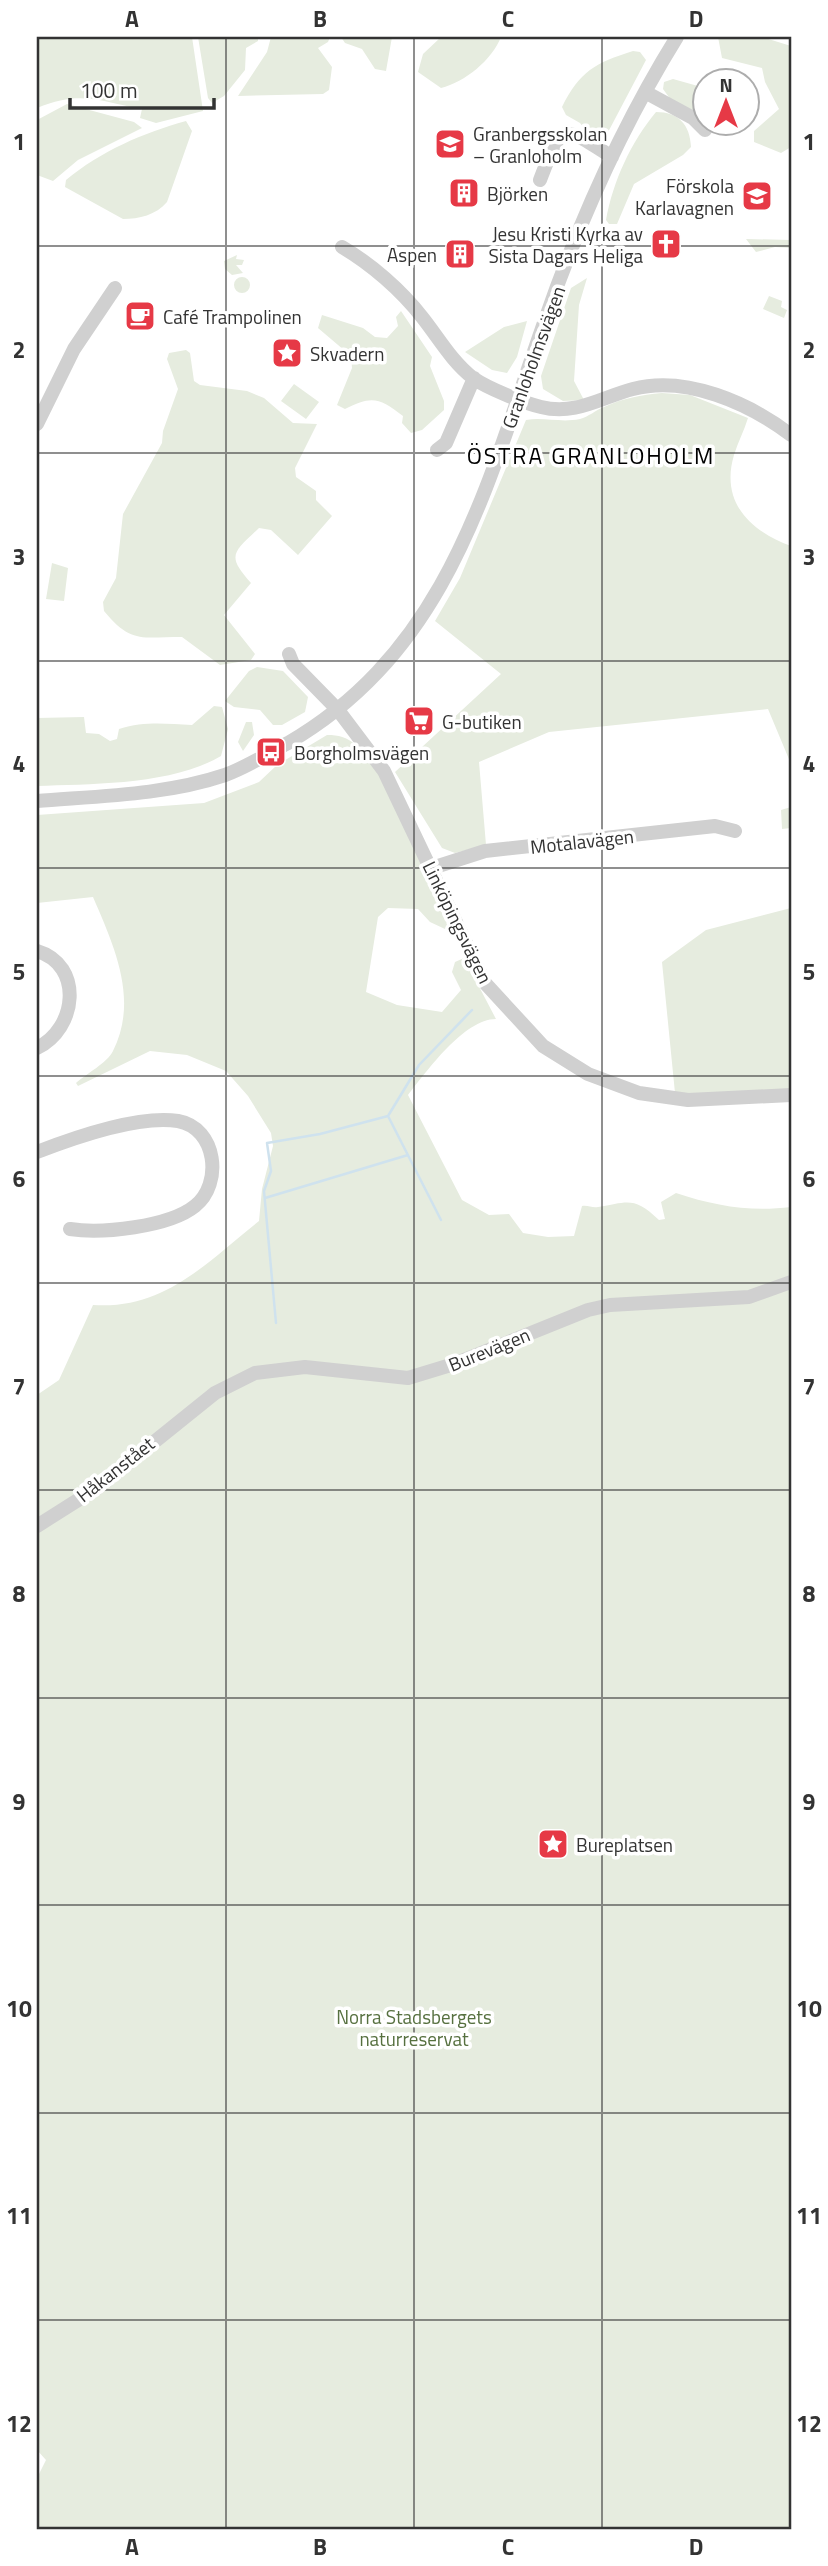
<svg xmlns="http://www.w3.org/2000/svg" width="828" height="2566" font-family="'Titillium Web',sans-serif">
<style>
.green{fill:#e6ecdf}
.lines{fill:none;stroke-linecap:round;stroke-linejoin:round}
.stream{stroke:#cfe2ee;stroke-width:2.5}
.minor{stroke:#d0d0d0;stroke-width:14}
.grid{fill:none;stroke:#333;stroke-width:2;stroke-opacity:0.55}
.labels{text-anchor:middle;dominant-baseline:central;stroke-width:7;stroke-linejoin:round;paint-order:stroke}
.poi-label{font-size:19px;fill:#333;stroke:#fff;text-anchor:start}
.street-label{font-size:19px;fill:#333;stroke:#fff}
.park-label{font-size:19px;fill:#56703f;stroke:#fff}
.quarter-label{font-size:23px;letter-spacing:2px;fill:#000;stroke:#fff}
.neatline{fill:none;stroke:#333;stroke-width:2.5}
.grid-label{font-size:23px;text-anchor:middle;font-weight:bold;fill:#333}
</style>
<rect width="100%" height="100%" fill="#fff"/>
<path class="green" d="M37,37H192L203,111L156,123L140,118L142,109C97,101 81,90 37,108Z
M198,37H258V41L246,48L245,70L224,96L212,103L208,98Z
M271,37H330L328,42L318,48L332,67L329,90L323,94L238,96L267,52Z
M341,37H392L386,71L375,69L362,49L345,43Z
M441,37H501C492,60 465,82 441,88L418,72L423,54Z
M718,37H762L791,46V147L781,153L754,142V131L779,109L765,82L762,68L722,58Z
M633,51L640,52L646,60L606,136L600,140L591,137L580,123L566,115L562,107C580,71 595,63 633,51Z
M673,79L705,88V116L671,100L663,89L664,82Z
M67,104L134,122L142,128L78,160L53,181L37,175V120Z
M656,112C678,112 690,124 691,147L683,155L634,184L617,224H609L606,220C613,181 631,142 656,112Z
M186,121L192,131L167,202C156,215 139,219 123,219L65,187L66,180C101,151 143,133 186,121Z
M746,239L791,240V248L775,247L756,252Z
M237,255L236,259L244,260L242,265H236L243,273L232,275L225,269L224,261Z
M234 285a8 8 0 1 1 16 0a8 8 0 1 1-16 0Z
M587,278L579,305L574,381L584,400L563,401L543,389L541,376L571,288Z
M769,296L782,301L781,307L787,310L784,318L763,309Z
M401,311L432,357L430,366L444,401V410L422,430L411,433L402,423L403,416C380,398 372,395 345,409L337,405L352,368L351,356L318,328L322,315L363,328L375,337L387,338L398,326L396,317Z
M527,321L517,357L507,373L492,370L465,352L504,327Z
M186,350L190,353L194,381L200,385L247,391L264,398L293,423L317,424L295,468L296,477L316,491V500L332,516L298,555L271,530L259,528C233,553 226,555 251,583L224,615L255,654L251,660L220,665L182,637C142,637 131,644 104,611L103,602L116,578L123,514L162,443L163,431L178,389L167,359L169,353Z
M294,384L319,402L306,419L281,401Z
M662,393L690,395L748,418C744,431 738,442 734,455C720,502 750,531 791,546V764L768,709L549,732L479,762L486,845L455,853L442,848L395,772L501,674L435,621L460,578L526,420C544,417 561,423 580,419C588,417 596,410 604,407C623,398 641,395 662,393Z
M52,563L68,568L64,601L46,599Z
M257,667L283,671L308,697L305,712L282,725H273L260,710L234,707L225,701L249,671Z
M214,706L222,707L228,729L221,756C172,785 92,784 37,786V718L84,717L86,733L99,734L110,741L117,739L119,729C145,721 166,724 192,725Z
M246,722H252L254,735L243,751L238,742Z
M327,735C339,735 346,737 356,745C387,769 433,886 450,926L445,929L430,922L418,909L388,908L378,917L366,992L397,1005L442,1012L461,990L452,972L455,962L464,958L496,1019C464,1019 427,1071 408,1095L462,1200L489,1215L509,1214L523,1233L548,1237L574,1236L582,1206C588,1205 592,1208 598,1207C628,1202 634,1196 659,1220L665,1219L661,1202L676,1193C715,1206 750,1212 791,1207V2529H37V2478L46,2460L37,2450V1395L59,1380L93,1305C165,1310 207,1262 259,1221L262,1189L273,1146L271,1133L248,1096L226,1071L187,1055L150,1051L78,1086L76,1083C86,1074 107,1063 113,1051C139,999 114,946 93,897L37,903V815L204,803L259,782L277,765Z
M791,807V828L782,829L781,810Z
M791,908V1090L738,1094L675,1093L662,962L706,930Z"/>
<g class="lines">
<path class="stream" d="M265,1198L408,1155
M441,1220L388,1116L419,1065L472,1010
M276,1323L264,1191L271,1171L267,1143L320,1134L388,1116"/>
<path class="minor" d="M645,92L693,118L705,130
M540,180C562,123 560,123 612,157
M342,247C371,264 401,290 422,317C438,337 452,362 473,378C487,388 524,403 541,407C575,416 602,397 633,389C686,375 749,403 791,435
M37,424L74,349L115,288
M437,450L446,443L474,378
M289,654L293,664L338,710L384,771L485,983L543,1046L588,1074L639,1093L688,1100L791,1095
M37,801C99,796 166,795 225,775C247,767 267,754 288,743C451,648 487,482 546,317C580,220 623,124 677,37
M432,868L485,851L715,826L735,831
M37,951C84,965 77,1029 37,1048
M37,1152C73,1138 139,1115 178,1121C217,1128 223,1184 195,1206C169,1227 101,1234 70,1229
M37,1526L97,1488L215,1393L255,1373L305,1367L408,1378L454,1364L588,1310L610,1305L749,1297L791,1282"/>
</g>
<path class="grid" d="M226,37V2529M414,37V2529M602,37V2529M37,246H791M37,453H791M37,661H791M37,868H791M37,1076H791M37,1283H791M37,1490H791M37,1698H791M37,1905H791M37,2113H791M37,2320H791"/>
<defs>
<g id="school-square" transform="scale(1.575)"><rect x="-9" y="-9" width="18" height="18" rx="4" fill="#e63946" stroke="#fff"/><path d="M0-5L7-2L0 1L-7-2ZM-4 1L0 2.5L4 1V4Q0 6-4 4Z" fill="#fff"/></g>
<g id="building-square" transform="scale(1.575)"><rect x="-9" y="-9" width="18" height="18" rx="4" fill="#e63946" stroke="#fff"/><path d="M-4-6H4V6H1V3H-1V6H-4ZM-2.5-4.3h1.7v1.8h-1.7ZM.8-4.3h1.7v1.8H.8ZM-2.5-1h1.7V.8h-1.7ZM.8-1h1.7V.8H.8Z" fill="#fff"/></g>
<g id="church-square" transform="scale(1.575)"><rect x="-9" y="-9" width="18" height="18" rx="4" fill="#e63946" stroke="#fff"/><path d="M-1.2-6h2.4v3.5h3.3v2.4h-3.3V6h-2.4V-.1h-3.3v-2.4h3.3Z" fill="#fff"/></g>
<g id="cafe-square" transform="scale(1.575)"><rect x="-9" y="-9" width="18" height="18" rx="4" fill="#e63946" stroke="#fff"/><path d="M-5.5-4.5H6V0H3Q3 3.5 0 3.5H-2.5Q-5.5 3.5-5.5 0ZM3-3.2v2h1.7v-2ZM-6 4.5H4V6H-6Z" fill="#fff"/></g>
<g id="sight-square" transform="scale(1.575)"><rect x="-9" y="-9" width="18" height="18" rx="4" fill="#e63946" stroke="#fff"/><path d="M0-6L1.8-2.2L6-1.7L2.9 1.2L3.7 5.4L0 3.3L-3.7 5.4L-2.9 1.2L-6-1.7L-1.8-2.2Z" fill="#fff"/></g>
<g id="supermarket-square" transform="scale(1.575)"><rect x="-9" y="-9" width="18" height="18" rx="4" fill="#e63946" stroke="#fff"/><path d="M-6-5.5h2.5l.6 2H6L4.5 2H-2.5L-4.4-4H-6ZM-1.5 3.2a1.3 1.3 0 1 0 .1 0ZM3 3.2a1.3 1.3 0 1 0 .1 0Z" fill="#fff"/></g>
<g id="bus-square" transform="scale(1.575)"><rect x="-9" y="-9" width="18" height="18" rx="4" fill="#e63946" stroke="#fff"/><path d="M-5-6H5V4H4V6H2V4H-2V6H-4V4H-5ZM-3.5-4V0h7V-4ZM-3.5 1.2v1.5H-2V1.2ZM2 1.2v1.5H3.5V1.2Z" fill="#fff"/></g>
</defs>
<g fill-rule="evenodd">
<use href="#school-square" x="450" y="144"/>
<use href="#building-square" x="464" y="193"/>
<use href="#school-square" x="757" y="196"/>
<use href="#church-square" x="666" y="244"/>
<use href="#building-square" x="460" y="254"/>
<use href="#cafe-square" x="140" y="316"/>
<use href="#sight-square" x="287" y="353"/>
<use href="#supermarket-square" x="419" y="721"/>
<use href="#bus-square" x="271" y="752"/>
<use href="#sight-square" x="553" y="1844"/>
</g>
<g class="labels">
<g class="poi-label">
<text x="473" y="133">Granbergsskolan<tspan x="473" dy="22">– Granloholm</tspan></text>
<text x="734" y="185" text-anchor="end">Förskola<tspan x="734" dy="22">Karlavagnen</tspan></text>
<text x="487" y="193">Björken</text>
<text x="643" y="233" text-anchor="end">Jesu Kristi Kyrka av<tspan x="643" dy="22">Sista Dagars Heliga</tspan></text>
<text x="437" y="254" text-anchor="end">Aspen</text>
<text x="163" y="316">Café Trampolinen</text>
<text x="310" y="353">Skvadern</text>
<text x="442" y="721">G-butiken</text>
<text x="294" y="752">Borgholmsvägen</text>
<text x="576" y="1844">Bureplatsen</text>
</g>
<g class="street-label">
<text transform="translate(533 357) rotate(-70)">Granloholmsvägen</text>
<text transform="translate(582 841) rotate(-6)">Motalavägen</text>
<text transform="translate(458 922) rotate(64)">Linköpingsvägen</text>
<text transform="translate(489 1349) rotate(-22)">Burevägen</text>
<text transform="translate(115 1469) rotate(-38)">Håkanstået</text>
</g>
<g class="park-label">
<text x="414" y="2016">Norra Stadsbergets<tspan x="414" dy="22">naturreservat</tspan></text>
</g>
<g class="quarter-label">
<text x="591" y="455">ÖSTRA GRANLOHOLM</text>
</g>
</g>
<rect width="828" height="2566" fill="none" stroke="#ffffff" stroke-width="77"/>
<g transform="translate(726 102)"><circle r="33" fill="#ffffff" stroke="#adadad" stroke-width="2"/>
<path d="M0-5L12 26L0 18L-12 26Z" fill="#e63946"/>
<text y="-10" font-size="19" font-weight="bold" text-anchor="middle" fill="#333333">N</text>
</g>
<path d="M70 98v10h144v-10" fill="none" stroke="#333333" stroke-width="3.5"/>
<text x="80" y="98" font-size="21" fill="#333333" stroke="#ffffff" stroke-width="5" paint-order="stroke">100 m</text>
<rect x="38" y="38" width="752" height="2490" class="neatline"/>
<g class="grid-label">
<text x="132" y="27">A</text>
<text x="320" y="27">B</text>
<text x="508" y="27">C</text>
<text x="696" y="27">D</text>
<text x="19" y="150">1</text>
<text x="809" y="150">1</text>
<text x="19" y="358">2</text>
<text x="809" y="358">2</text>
<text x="19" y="565">3</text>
<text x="809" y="565">3</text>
<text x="19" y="772">4</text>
<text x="809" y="772">4</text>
<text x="19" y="980">5</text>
<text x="809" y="980">5</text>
<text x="19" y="1187">6</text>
<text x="809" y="1187">6</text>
<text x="19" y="1395">7</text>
<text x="809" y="1395">7</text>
<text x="19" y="1602">8</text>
<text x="809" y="1602">8</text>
<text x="19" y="1810">9</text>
<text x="809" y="1810">9</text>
<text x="19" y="2017">10</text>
<text x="809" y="2017">10</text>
<text x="19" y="2224">11</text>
<text x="809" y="2224">11</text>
<text x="19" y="2432">12</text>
<text x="809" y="2432">12</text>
<text x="132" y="2555">A</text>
<text x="320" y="2555">B</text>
<text x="508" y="2555">C</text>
<text x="696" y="2555">D</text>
</g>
</svg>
